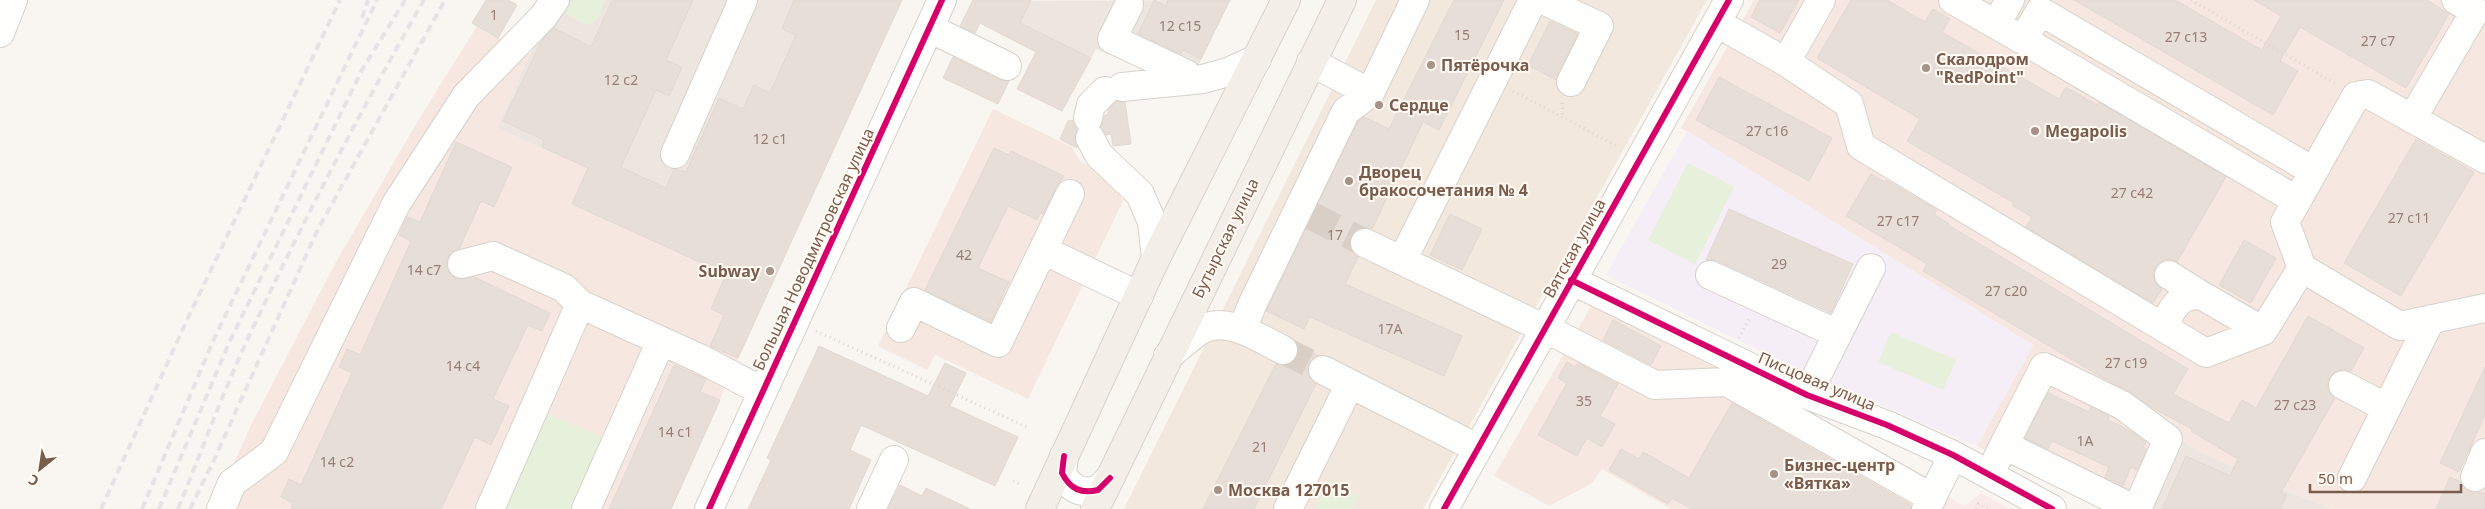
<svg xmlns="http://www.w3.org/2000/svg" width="2485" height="509" font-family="'Noto Sans',sans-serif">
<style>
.residential{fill:#f2e8de}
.commercial{fill:#f6e8e1}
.industrial{fill:#ede5e0}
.education{fill:#f6eef6}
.medical{fill:#fae9e9}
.green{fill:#e7f0db}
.building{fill:#e6ded7;stroke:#e2d8d2}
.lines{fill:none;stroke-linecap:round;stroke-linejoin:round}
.minor-tunnel{stroke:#d9cfc7;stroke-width:28;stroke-dasharray:28 14;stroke-linecap:butt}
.minor-casing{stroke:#d7d1cb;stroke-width:30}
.major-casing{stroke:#dad1cc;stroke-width:30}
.path{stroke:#dcd5d0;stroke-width:3;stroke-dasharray:1 4;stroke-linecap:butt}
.minor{stroke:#fefefd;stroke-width:28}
.major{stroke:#f3eee8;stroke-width:28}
.rail{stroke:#e6e3e7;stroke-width:4;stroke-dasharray:8 5;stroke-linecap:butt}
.cycleway-casing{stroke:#fffaf3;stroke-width:9}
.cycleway{stroke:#d6006c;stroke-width:6}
.poi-dot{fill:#a69286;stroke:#fffaf3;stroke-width:2}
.labels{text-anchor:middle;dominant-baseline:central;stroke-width:4;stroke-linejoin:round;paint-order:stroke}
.number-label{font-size:14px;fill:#977e72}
.poi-label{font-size:16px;font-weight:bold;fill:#7a5c4d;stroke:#fffaf3;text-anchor:start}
.street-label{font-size:16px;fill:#7a5c4d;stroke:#fffaf3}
</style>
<rect width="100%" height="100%" fill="#f9f5f0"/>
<path class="residential" d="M1376,0H1707L1423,509H1124Z"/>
<path class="commercial" d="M1754,0H2485V509H2331L2272,485L2191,447L2182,440L2150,509H2103L1977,446L2033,345L1681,128Z
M477,26L530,54L497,128L784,255L671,509H213L251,425L336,262L419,119Z
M993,109L1072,147L1079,160L1111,180L1123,201L1028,399L935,355L927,370L878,346Z
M1591,306L1837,427L1929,478L1911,509H1671L1602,469L1591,484L1549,506L1494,476Z"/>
<path class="industrial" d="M564,0H902L784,255L497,128L530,54Z
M1230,0L1195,72L1166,78L1096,49L1091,58L973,1Z
M2182,440L2191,447L2272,485L2331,509H2150Z"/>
<path class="education" d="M1687,131L2033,345L1977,446L1816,378L1606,275Z"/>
<path class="medical" d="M1925,485L1965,506L1981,493L2009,509H1911Z"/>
<path class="green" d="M573,0H605L598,18L591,24H581L564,11Z
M1688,163L1734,187L1695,264L1648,240Z
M1891,332L1956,360L1943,390L1878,362Z
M546,413L606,439L575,509H503Z
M1330,481L1360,496L1353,509H1315Z"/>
<path class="building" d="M486,0H508L517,5L498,38L472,23Z
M612,0H693L666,60L682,67L669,96L656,90L621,167L666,188L674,169L686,172L719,98L743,109L754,85L770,93L796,35L782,29L794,0H902L738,358L710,346L724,315L711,309L726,274L572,204L588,168L542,147L544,140L503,121L541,42L554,28L591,47Z
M973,0H1031L1020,23L1091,58L1062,111L1017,89L1036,52L980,23L975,33L960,26Z
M1154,0L1166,6L1168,0H1230L1201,59L1183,50L1181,54L1138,34Z
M1454,0H1504L1439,130L1423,122L1372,229L1363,228L1357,230L1351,236L1350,245L1352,252L1358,257L1345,284L1462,336L1444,376L1310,317L1304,329L1266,311L1358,121L1364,117L1389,129Z
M1760,0H1799L1780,33L1751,17Z
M1851,0H1887L1925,22L1933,9L1950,19L1942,32L2059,99L2066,87L2097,105L2099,102L2226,177L2177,262L2170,259L2162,261L2156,267L2153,274L2155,282L2162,289L2153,303L2026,227L2032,217L2012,205L2014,203L1907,141L1920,119L1817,58Z
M2074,0H2175L2262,50L2281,16L2254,0H2427L2449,14L2406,88L2300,27L2280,61L2298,71L2273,115Z
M1550,21L1578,34L1556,80L1528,65Z
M953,57L1000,80L1009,81L998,104L943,78Z
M1719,77L1832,138L1809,181L1696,120Z
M1116,101L1125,102L1131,144L1113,146L1111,134L1106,135L1100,127L1105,115H1108V110Z
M1073,120L1077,129L1074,138L1077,148L1060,139L1068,121Z
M2416,139L2474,172L2401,296L2344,263Z
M456,142L512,167L494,207L481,201L459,249L451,253L447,259V268L451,275L457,279L474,277L550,313L542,331L528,325L493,399L509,406L491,445L475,437L441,509H291L293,503L281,497L289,479L301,485L352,373L339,367L347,349L360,355L411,241L399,235L407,217L420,222Z
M994,148L1009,155L1011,151L1064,176L1056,187L1043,214L1040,213L1037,220L1008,206L978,268L1009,282L991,322L925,290Z
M1871,174L1885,182L1886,180L1937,210L1934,214L1949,224L1948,225L2188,369L2173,394L2229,423L2242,400L2256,408L2308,316L2364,348L2351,371L2343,369L2335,372L2329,378L2327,386L2330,393L2335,398L2281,493L2287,495L2280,509H2162L2186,456L2230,476L2238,459L2191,431L2192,429L2151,407L2129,391L2103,378L1923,271L1927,264L1846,216Z
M1729,209L1853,264L1831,313L1717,261L1706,260Z
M1450,214L1482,229L1462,270L1430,255Z
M2244,240L2276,258L2251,303L2219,285Z
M1613,320L1661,346L1651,365L1603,340Z
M1297,345L1319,356L1309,363L1307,370L1310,378L1316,384L1254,509H1203L1276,364L1284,366L1292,363L1297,357Z
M819,346L928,396L945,363L966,373L950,406L1018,437L995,486L861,425L850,450L871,460L849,509H748L771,460L767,458Z
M1567,362L1575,367L1578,363L1618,384L1600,416L1615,424L1602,447L1587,438L1577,456L1538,435L1567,383L1558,378Z
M674,365L706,379L700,392L720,400L671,509H609Z
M2485,367V415L2459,472L2440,463Z
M2048,393L2089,412L2091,407L2109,416L2108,420L2129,430L2146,442L2143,447L2147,449L2137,470L2131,467L2123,486L2105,477L2109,467L2052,441L2048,449L2025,438Z
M1732,403L1911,505V509H1692L1672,498L1668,504L1609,470L1621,449L1639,459L1643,452L1689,478Z
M2450,477L2461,482L2469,491L2485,493V509H2436Z
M900,485L922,496L926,488L970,509H888Z"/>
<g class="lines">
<path class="minor-tunnel" d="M1310,215L1365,243
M1283,350L1323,370"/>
<g class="minor-casing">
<path id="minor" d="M1543,0L1599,26L1571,82
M1821,0L1786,62L1849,104L1861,146L2206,353L2263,331L2302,268
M1953,0L2023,40
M1129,5L1112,39L1186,74L1187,81
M1717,23L1786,62
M1996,24L2010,0
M929,28L1007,66
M0,33L13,0
M1311,62L1370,93
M1122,87L1203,79L1228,72L1257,59
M1088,118L1091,105L1105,91
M2412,119L2475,11L2456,0
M1090,138L1099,155L1140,194L1152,222L1156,258
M675,154L743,0
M2485,159L2368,94L2356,96L2285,222L2302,268L2400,326L2485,308
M2296,200L2023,40L2040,11L2313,171
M1365,243L1560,336L1655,385L1727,382L1932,498
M1043,250L1070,194
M1402,261L1533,0
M462,264L493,256L564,288L580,304L701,359L762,391
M1710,275L1838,334
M2169,275L2201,295
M1571,280L1807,395L1887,425L1953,455L2052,509
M2164,324C2174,306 2179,294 2201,295L2263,331
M901,328L914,302L998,343L1043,250L1139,296
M1242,330L1252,305L1346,111L1370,93L1415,0
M1168,356C1178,348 1188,339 1199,331C1225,314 1259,338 1283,350
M1323,370L1477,448
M2343,385L2387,408
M1807,395L1871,268
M2004,445L2044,367L2122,405L2168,439L2137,509
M1064,456L1062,473C1070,489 1081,494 1098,490L1110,478
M1996,461L2004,445L2134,509
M2475,477L2485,453
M2352,478L2431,319
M221,509L232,483L274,452L396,204L466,96L543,17L555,0
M490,509L580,304
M586,509L661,341
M709,509L942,0
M871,509L894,460
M1288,509L1350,384
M1444,509L1729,0
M1926,509L1953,455"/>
</g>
<g class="major-casing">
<path id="major" d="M1040,509L1156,258L1286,0
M1095,509L1342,0"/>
</g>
<path class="path" d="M2191,0L2336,84
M1513,91L1617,146
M1562,103L1563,117
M816,331L1029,428
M1739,338L1749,319
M1013,481L1021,485
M1976,509L1978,504L1988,509"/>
<use href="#minor" class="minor"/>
<use href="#major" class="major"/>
<path class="rail" d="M362,18L368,0
M101,509L187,320L340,0
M142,509L214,339L377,0
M159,509L229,343L362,70L405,0
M178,509C200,455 220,400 244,347C299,229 359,113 424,0
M190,509L214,460L318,229L445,0"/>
<g class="cycleway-casing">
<path id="cycleway" d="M1571,280L1807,395L1887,425L1953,455L2052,509
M1064,456L1062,473C1070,489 1081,494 1098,490L1110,478
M709,509L942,0
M1444,509L1729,0"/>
</g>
<use href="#cycleway" class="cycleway"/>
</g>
<g class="poi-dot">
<circle cx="1431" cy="65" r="5"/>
<circle cx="1926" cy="68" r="5"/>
<circle cx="1379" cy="105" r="5"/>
<circle cx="2035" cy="131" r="5"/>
<circle cx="1349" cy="181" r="5"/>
<circle cx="770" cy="271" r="5"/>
<circle cx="1774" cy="474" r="5"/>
<circle cx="1218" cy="490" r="5"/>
</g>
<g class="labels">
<g class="number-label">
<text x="494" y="14">1</text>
<text x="1180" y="25">12 с15</text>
<text x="1462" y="34">15</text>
<text x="2186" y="36">27 с13</text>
<text x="2378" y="40">27 с7</text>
<text x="621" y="79">12 с2</text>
<text x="1767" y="130">27 с16</text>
<text x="770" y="138">12 с1</text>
<text x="2132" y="192">27 с42</text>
<text x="2409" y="217">27 с11</text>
<text x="1898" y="220">27 с17</text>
<text x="1335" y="234">17</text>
<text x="964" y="254">42</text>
<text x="1779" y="263">29</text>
<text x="424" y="269">14 с7</text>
<text x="2006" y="290">27 с20</text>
<text x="1390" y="328">17А</text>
<text x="2126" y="362">27 с19</text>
<text x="463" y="365">14 с4</text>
<text x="1584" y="400">35</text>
<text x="2295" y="404">27 с23</text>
<text x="675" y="431">14 с1</text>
<text x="2085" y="440">1А</text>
<text x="1260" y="446">21</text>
<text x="337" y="461">14 с2</text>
</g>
<g class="poi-label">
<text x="1936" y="59">Скалодром<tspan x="1936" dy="18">"RedPoint"</tspan></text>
<text x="1441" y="65">Пятёрочка</text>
<text x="1389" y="105">Сердце</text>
<text x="2045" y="131">Megapolis</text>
<text x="1359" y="172">Дворец<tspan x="1359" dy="18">бракосочетания № 4</tspan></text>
<text x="760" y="271" text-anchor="end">Subway</text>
<text x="1784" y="465">Бизнес-центр<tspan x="1784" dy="18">«Вятка»</tspan></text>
<text x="1228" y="490">Москва 127015</text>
</g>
<g class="street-label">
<text transform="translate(1225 238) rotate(-64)">Бутырская улица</text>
<text transform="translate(1574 248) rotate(-61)">Вятская улица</text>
<text transform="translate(813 249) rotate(-65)">Большая Новодмитровская улица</text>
<text transform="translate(1817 381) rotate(23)">Писцовая улица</text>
</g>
</g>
<g transform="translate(40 469) rotate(210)" stroke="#fffaf3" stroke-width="4" paint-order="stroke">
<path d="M0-4L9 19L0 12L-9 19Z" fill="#7a5c4d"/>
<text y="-8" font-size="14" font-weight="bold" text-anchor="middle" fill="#7a5c4d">С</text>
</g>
<path d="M2310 484v8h151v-8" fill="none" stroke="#7a5c4d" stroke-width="2.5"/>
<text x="2318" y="484" font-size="15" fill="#7a5c4d" stroke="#fffaf3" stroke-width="4" paint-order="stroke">50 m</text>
</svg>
